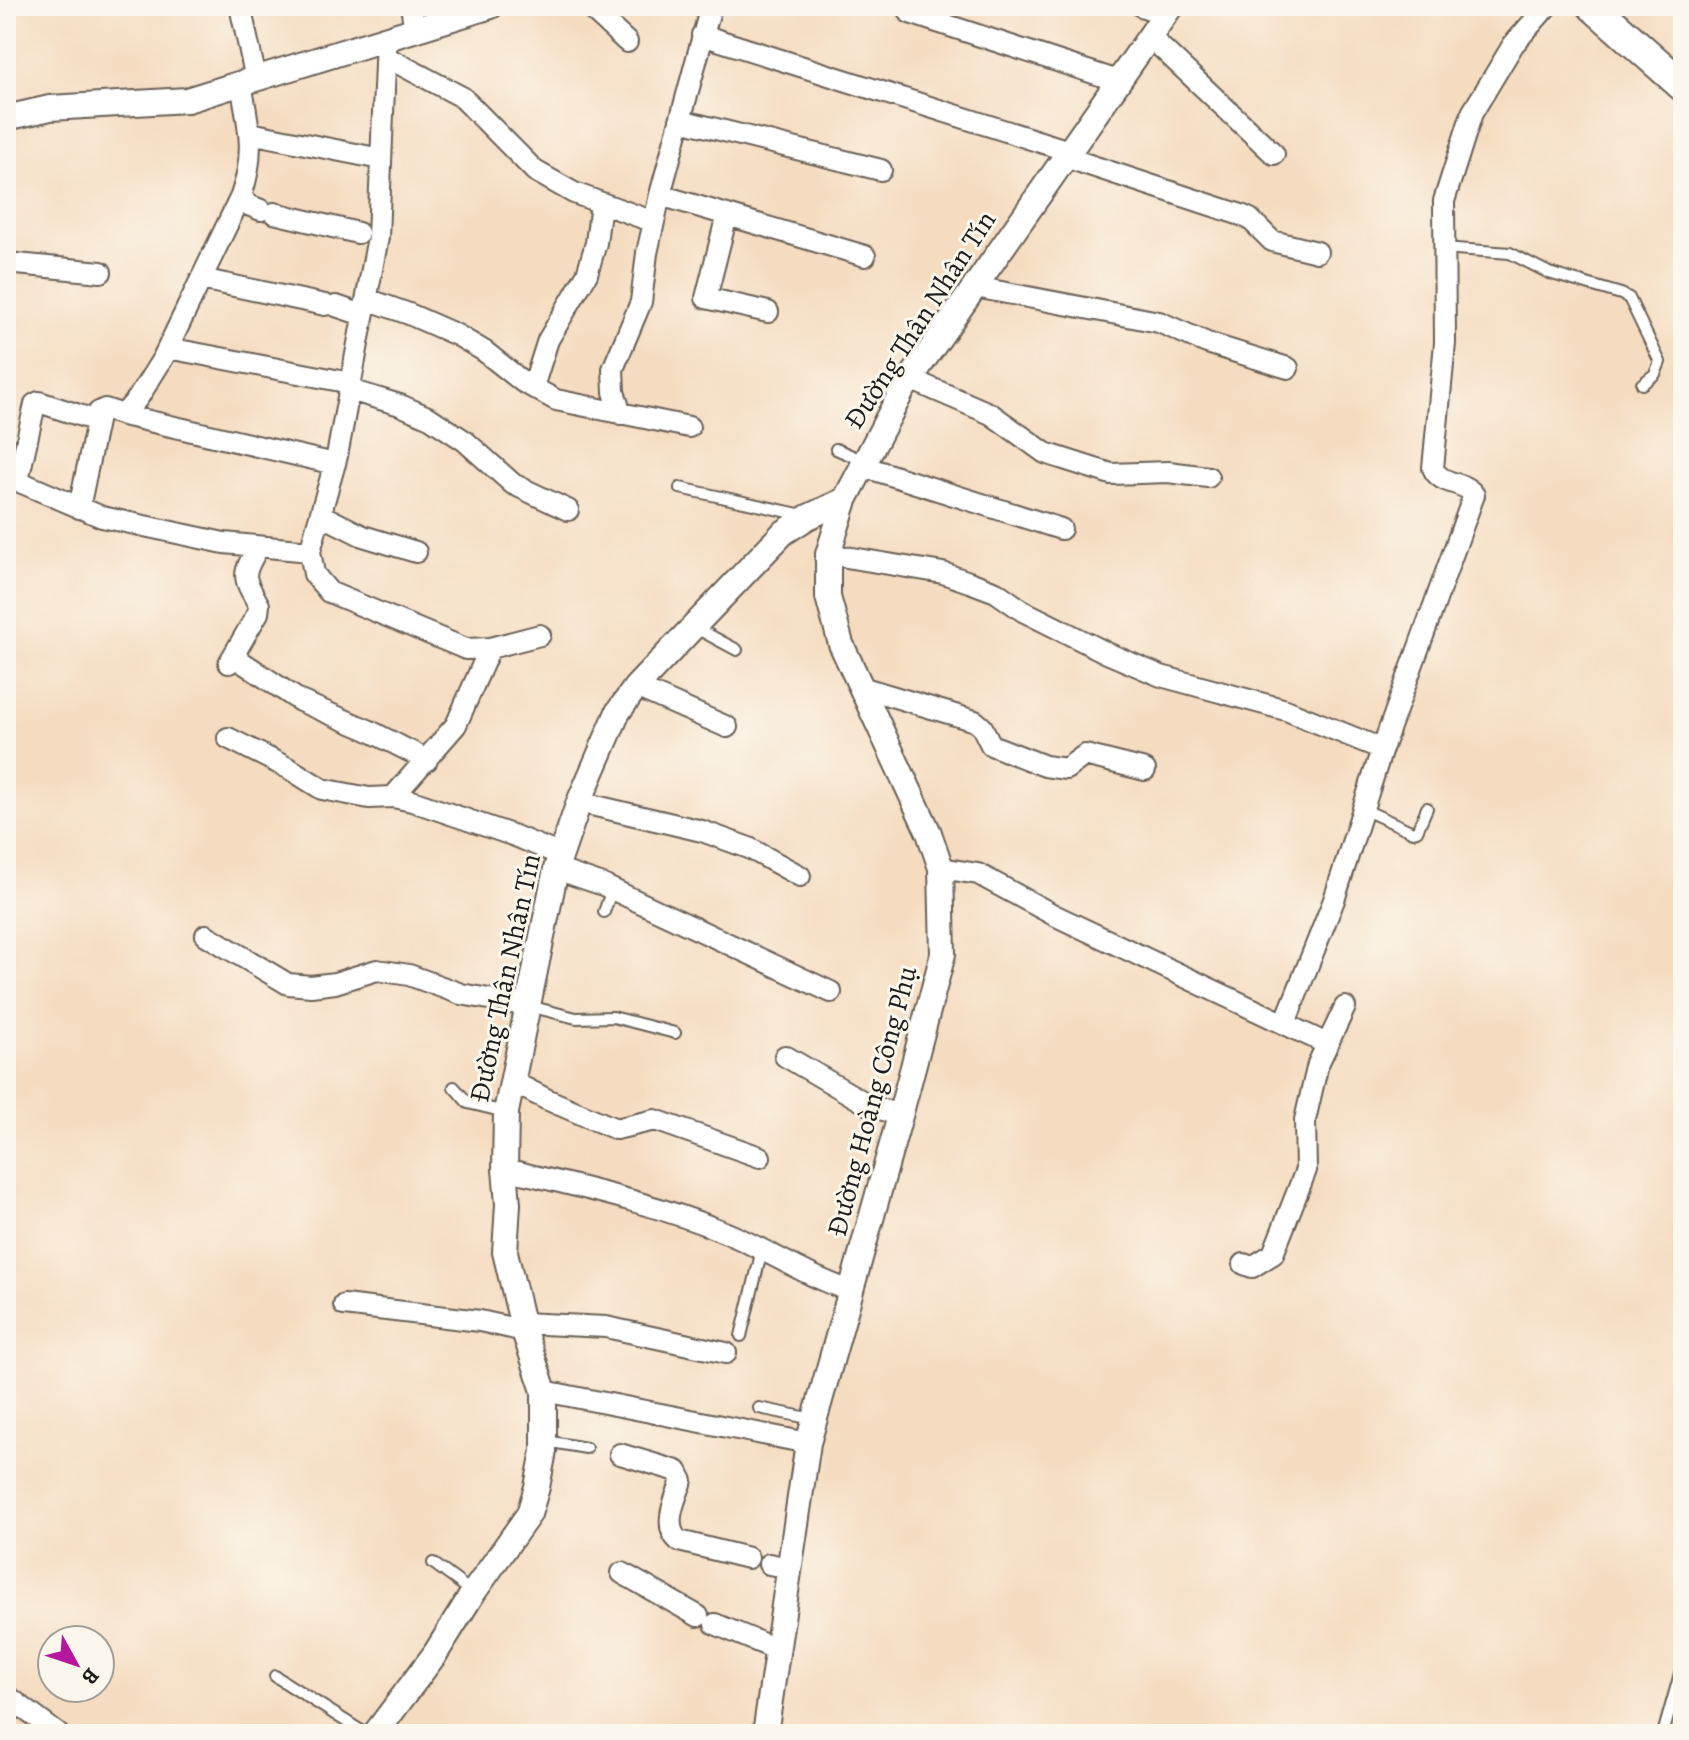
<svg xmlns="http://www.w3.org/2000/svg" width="1689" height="1740" font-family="Alegreya,serif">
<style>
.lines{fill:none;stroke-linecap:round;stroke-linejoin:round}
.service-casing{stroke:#685f55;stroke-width:14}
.minor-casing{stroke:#685f55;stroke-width:24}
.tertiary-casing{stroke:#685f55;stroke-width:28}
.primary-casing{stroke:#685f55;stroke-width:34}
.service{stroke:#fff;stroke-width:10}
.minor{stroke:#fff;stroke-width:20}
.tertiary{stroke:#fff;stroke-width:24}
.primary{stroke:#fff;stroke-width:30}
.labels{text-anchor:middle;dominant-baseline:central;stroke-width:6;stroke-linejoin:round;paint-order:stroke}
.street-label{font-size:28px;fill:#1c1c1c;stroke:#fbf7ec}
</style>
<rect width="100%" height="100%" fill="#fbf7ec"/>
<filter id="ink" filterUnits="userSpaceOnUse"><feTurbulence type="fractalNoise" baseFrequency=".0125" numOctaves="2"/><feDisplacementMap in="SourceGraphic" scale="16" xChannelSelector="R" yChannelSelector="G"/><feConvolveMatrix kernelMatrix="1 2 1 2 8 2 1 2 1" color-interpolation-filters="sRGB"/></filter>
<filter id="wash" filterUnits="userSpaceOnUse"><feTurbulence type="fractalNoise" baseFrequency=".006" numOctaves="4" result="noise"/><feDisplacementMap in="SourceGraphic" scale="32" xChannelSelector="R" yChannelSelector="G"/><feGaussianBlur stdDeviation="1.8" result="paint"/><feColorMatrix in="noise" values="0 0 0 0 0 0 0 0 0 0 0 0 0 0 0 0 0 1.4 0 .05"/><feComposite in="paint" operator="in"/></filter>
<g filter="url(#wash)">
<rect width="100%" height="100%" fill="#f5dcc0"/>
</g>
<g filter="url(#ink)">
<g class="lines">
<g class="service-casing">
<path id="service" d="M1443,248L1510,253L1549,273L1621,294L1629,298L1660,362L1655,374L1642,384
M836,449L864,461
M680,488L803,515
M696,628L737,650
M1363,809L1413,832L1417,831L1427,808
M604,912L612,889
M529,1006L576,1018L613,1017L675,1033
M454,1087L468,1103L505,1112
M741,1336L762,1250
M759,1408L813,1419
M546,1441L586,1448
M433,1563L472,1592
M275,1676L366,1734
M1663,1734L1683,1663"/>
</g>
<g class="minor-casing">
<path id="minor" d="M240,6L256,79
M411,6L415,30
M588,6L627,42
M1141,6L1165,14
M910,13L1118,81
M702,35L1069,151
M1149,36L1274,154
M386,39L378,237L337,456L310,551L314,574L329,592L466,649L490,648L540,635
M386,57L462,97L535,171L574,193L654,222
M680,120L881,170
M250,133L381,159
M1065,157L1241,215L1250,219L1272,241L1317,252
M660,195L865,256
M241,196L248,205L261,210
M274,213L358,233
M727,215L706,298L768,312
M6,263L101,272
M201,279L325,305
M975,287L1159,322L1207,343L1288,368
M367,299L409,314L457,335L484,351L523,382L556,400L689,427
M336,306L363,315
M168,348L351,383
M910,379L991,414L1045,453L1111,474L1168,472L1208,477
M533,387L548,340L587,274L596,243L601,203
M350,390L400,405L430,418L465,441L513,484L568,510
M621,414L614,392L613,369L641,302L647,253L660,195L711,6
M123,415L335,464
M862,466L1061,529
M6,476L102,517L224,543L310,551
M18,480L35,404L39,402L97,421
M79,508L99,412L105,409L123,415L138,398L163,358L241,196C256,153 249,127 241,84
M321,515L363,536L416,552
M828,554L943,573L972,583L996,592L1023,611L1107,653L1161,676L1286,710L1382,749
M233,656L300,701L368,730L427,760
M229,663L258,613L259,605C243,577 241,576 258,548
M636,687L727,727
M861,687L975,721L982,727L991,745L1045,766L1066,769L1085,755L1145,770
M228,738L290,769L322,789L369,798L393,797L412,801L515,836L561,855
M393,797L456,725L490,648
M579,802L702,831L749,848L800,876
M941,868L978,874L1054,915L1327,1044
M556,869L603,885L831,992
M206,935L288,984L311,986L335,983L377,970L409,975L461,994L528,1006
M1285,1023L1334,900L1382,749L1474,495C1464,480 1440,486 1433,468L1445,343L1444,201L1472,113L1513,45L1547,6
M785,1056L867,1104L900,1116
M513,1082L546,1099L616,1129L655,1120L760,1157
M505,1169C580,1187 658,1204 729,1234C771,1252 808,1277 851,1291
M1244,1264L1252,1267L1273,1254L1306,1170L1305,1120L1314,1081L1318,1064L1345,1007
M344,1305L480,1321L524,1331
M522,1323L606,1327L726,1353
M544,1391L808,1443
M620,1454L677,1471L682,1481C675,1499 662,1527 679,1541L748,1558
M769,1564L790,1568
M622,1573L698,1616
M715,1624L778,1650
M6,1695L58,1734"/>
</g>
<g class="tertiary-casing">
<path id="tertiary" d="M6,118L50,108L187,100L491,6
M375,1734L435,1654L473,1593L529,1514L537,1487L544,1451V1391L524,1331L505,1252L508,1204L505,1169L506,1112L556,869L579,802L618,712L636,687L783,533L808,517L845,500L902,391L1171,6
M765,1734L808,1443L900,1116L943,954L941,868L929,833L841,644L828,597V554L845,500"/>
</g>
<g class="primary-casing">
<path id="primary" d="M1593,6L1683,86"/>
</g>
<use href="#service" class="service"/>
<use href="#minor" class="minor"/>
<use href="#tertiary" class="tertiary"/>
<use href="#primary" class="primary"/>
</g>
</g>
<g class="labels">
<g class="street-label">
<text transform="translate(920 320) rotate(-57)">Đường Thân Nhân Tín</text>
<text transform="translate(505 978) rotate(-78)">Đường Thân Nhân Tín</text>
<text transform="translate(872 1101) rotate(-75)">Đường Hoàng Công Phụ</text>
</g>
</g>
<rect width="1689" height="1740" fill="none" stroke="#fbf7ec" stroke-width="32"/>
<g transform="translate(76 1664) rotate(130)"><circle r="38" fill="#fbf7ec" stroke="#a29f99" stroke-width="2"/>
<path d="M0-6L14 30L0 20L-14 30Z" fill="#b5179e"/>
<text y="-12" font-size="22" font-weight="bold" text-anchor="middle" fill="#1c1c1c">B</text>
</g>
</svg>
